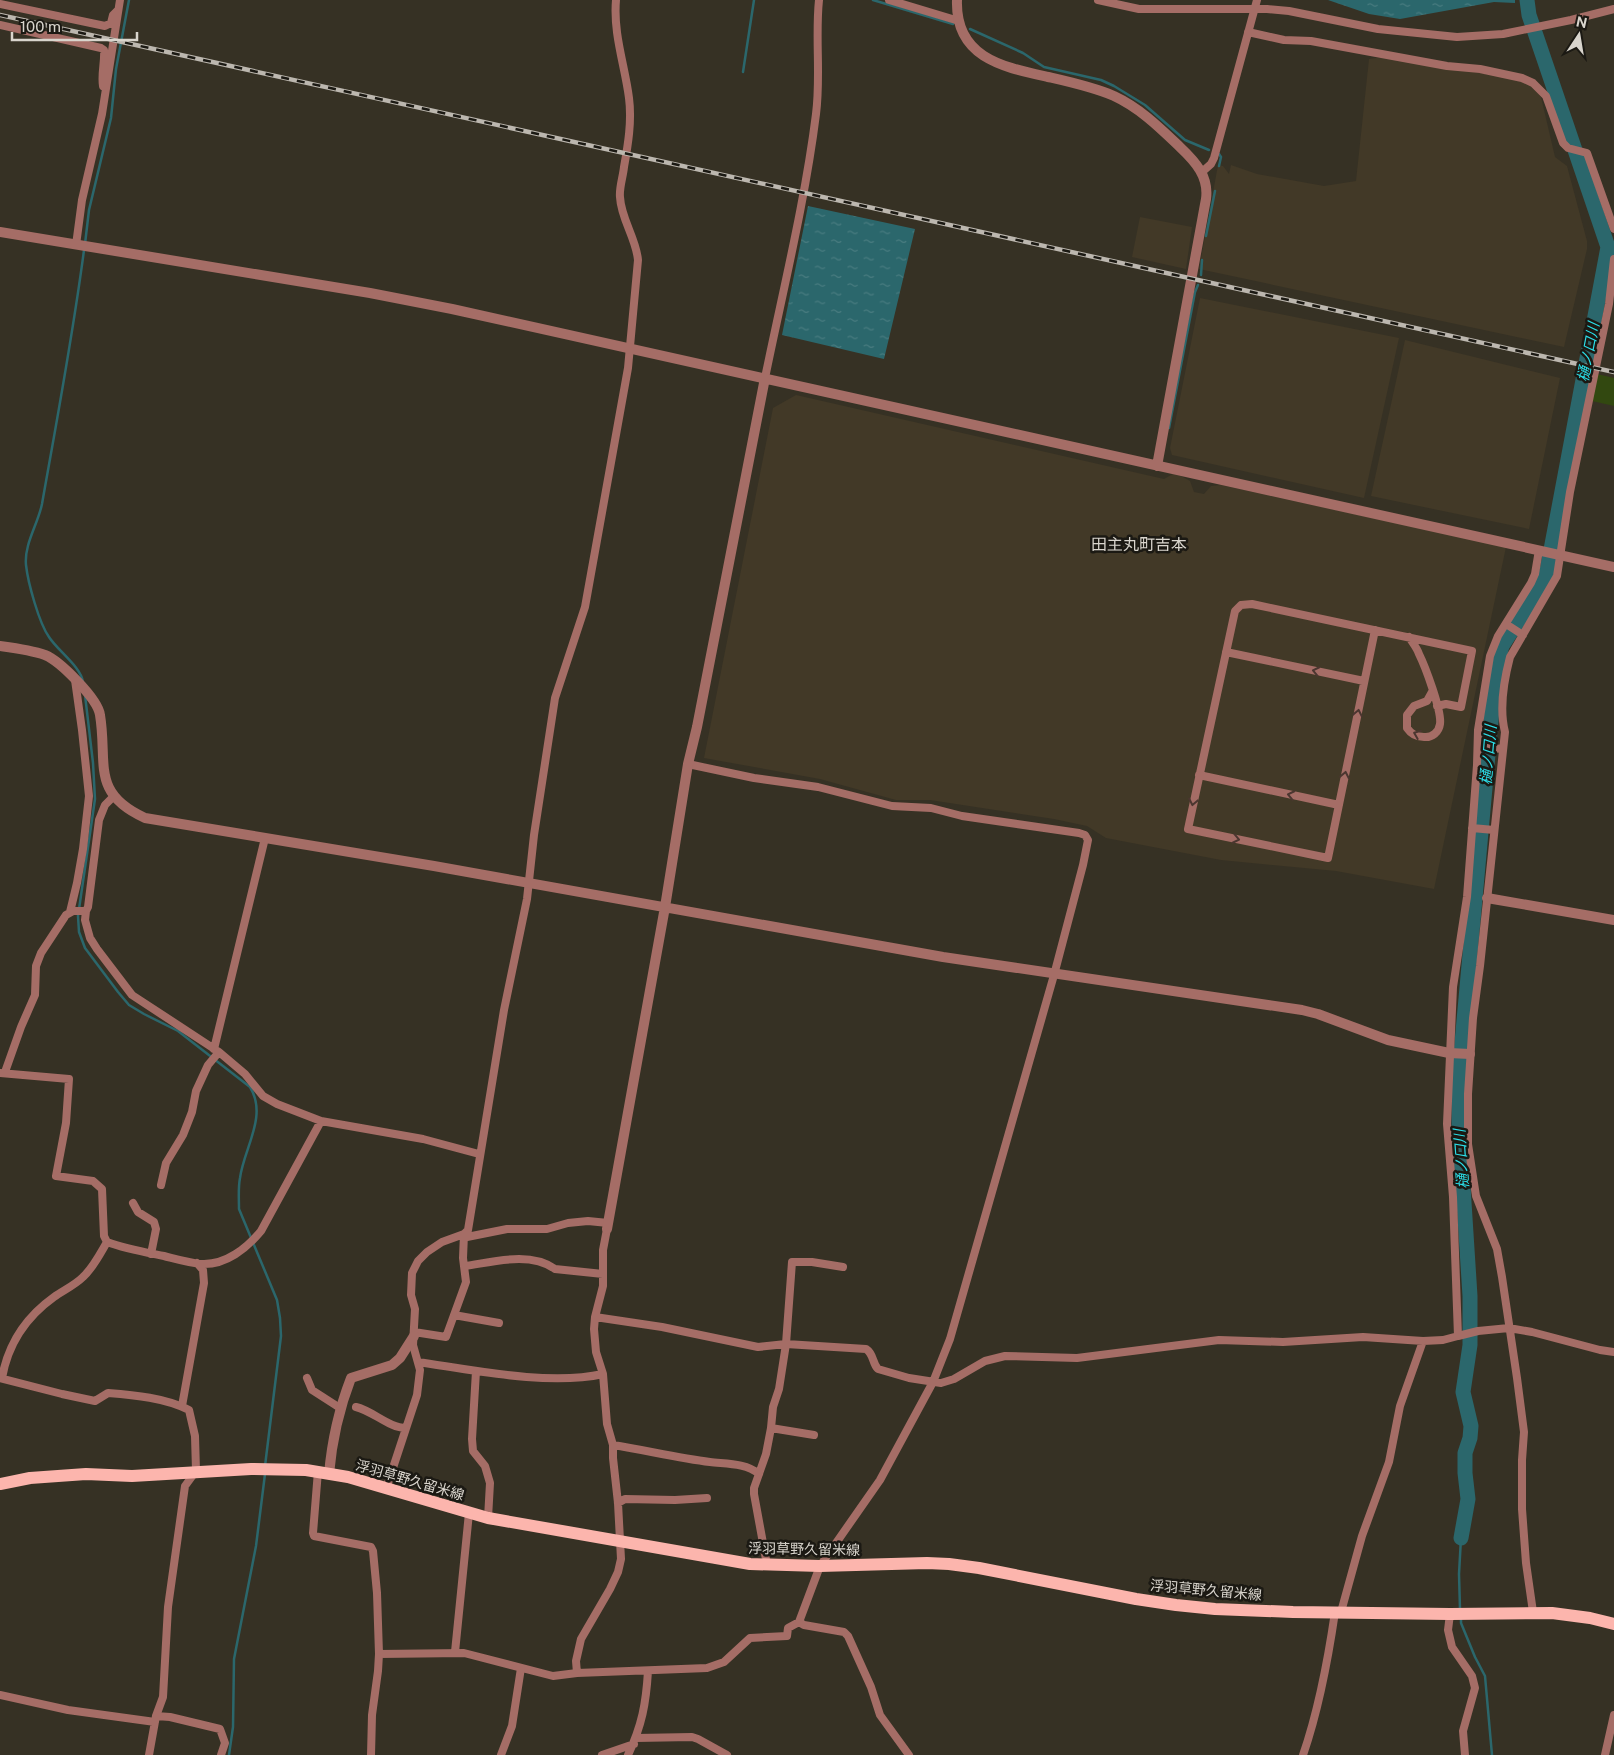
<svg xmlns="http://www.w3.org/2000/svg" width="1614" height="1755" font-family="'Public Sans','Noto Sans JP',sans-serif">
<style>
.built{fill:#423927}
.park{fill:#324810}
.water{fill:url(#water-ripples)}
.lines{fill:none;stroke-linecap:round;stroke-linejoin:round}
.stream{stroke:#2b676c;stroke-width:2.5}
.river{stroke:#2b676c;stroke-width:15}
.minor{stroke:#a56d66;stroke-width:8}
.tertiary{stroke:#a56d66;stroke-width:10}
.primary{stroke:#fcb5ad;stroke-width:12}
.rail-casing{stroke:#bcb7af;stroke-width:4.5}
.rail{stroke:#1b1913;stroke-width:2.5;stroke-dasharray:8;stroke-linecap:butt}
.oneway{stroke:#4b3630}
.labels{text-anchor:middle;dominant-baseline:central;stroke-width:5;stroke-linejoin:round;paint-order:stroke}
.street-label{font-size:14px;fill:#d9d5cd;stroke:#1b1913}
.water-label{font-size:15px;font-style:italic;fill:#2bdfea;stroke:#1b1913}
.quarter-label{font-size:16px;fill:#d9d5cd;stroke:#1b1913}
</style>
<defs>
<pattern id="water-ripples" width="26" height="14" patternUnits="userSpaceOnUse" patternTransform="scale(1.25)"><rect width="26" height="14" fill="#2b676c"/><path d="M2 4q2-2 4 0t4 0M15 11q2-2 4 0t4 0" fill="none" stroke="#497c80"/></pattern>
</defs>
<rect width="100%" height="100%" fill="#363124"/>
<path class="built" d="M1382,57L1510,78L1531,85L1541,97L1555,157L1567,166L1587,241V249L1564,347L1199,269L1218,165L1223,166L1229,174L1231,165L1257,174L1324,186L1356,181L1369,59Z
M1140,217L1192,227L1186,269L1132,257Z
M1200,298L1399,338L1364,498L1172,455L1170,448Z
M1405,340L1560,378L1529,529L1371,496Z
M796,395L1164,479L1173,474L1181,476L1190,481L1194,492L1204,494L1211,486L1221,485L1506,547L1434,889L1336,871L1221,860L1106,838L1087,826L1054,819L930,800H896L820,779L704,758L773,408Z"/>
<path class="park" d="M1597,374L1614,378V406L1592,401Z"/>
<path class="water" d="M1328,0H1515V3L1494,2L1400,19L1369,14Z
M808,206L915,229L884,359L782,335Z"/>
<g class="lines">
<path class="stream" d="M873,0L953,24
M970,29L1023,53L1044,67L1101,80L1114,86L1145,105L1185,140L1209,150
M743,72L754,0
M1219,154L1221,157L1219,166
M1206,236L1215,191
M85,244L89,210L111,118L116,69L129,0
M1201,275L1202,260
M1169,428L1195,292L1198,285
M83,682C81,667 58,651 49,637C39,623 28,583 26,565C24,544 38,524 42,504C57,419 73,335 84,250
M85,695L93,763L95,799L78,916L79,932L85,948L118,992L129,1005L144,1014L178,1031L250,1087C268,1116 244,1148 240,1178C238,1188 239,1199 239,1209L277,1300L280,1318L281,1336L265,1466
M1460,1609L1459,1574L1461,1538
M1461,1617V1623L1475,1657L1485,1676L1492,1755
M229,1755L233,1727L234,1659L256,1546L265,1474"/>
<path class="river" d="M1461,1538L1468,1499L1465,1473V1453L1470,1438L1471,1426L1463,1392L1470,1345V1296L1459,1124V1076L1494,688L1498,662L1502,646L1540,587L1547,571L1608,247L1529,15L1527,0"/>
<path class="minor" d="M889,0L959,21
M1098,0L1139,9H1267L1289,11L1378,29L1457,37L1503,34L1571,20L1614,9
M0,4L105,26L111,23L113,15L118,10
M0,25L101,48L104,50C105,62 101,74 103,86
M1248,32L1284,40L1311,41L1447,66L1480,69L1522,78L1533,83L1546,96L1563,143L1568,148L1587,153L1614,229
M1202,172L1211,164L1214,158L1257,0
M76,245L82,200L102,114L120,0
M765,378C783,290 805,202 816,114C821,76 815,38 819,0
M1506,624L1523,635
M1375,630L1328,858L1188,829L1235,611L1241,605L1252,604L1472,651L1461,707L1446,704L1437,706
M1409,637C1412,642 1417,648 1419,654C1425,666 1442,711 1440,724C1439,732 1432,738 1424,737C1417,737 1411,734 1407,728V715L1414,706L1427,701L1432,692
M1226,652L1364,681
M1478,747L1503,749
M1199,775L1339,805
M1472,828L1494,830
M86,911L85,920L90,938L97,949L132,995L219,1052L245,1074L263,1096L277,1104L321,1121L423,1139L479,1154
M70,912L77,883L83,849L89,796L82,730L75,680
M214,1049L265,838
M5,1072L21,1027L35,995L36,966L41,953L66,915L73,911H86L88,907L99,820L105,805L114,796
M0,1073L69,1079L66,1123L56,1176L93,1181L102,1189L104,1236L107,1242C100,1254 93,1268 83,1277C75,1285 64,1290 54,1297C26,1317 8,1344 2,1378
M161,1185L166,1163L183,1135L192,1112L196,1091L208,1065L219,1052
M133,1203L138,1212L154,1222L156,1229L151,1254
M107,1242C126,1249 144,1252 164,1256C176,1259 190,1263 202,1264C226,1265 247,1248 261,1231L321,1121
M465,1266C493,1262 530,1251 555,1269L603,1274
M454,1315L499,1323
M595,1317L662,1327L758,1347L786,1344L866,1349C874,1354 872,1363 878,1369L909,1378L941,1383L954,1379L985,1361L1005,1356L1077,1358L1219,1340L1283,1342L1363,1337L1423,1341L1443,1340L1458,1336L1453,1197L1447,1124L1453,987L1467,897L1477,765L1478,730L1490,656L1498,636L1531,583L1535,574L1539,550
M414,1332L446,1337L466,1282L463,1258L464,1234L467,1237L507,1229H547L568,1223L588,1221L608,1223
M1458,1336L1478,1331L1509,1328L1532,1332L1600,1350L1614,1352
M418,1362C473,1370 549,1386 603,1374
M476,1371L472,1439L473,1451L485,1466L490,1483L488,1518
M0,1378L62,1394L95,1401L108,1393C134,1395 166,1398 189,1410L195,1436L196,1471L185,1486L168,1607L163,1697L156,1716L149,1755
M307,1378L312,1390L340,1408
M182,1406L204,1283L203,1270L197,1263
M356,1407C373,1411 389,1428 406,1428
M771,1428L814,1435
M613,1445C645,1450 678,1458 710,1462C726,1464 746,1463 759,1474
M318,1471L313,1533L314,1536L371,1547L373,1551L377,1593L379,1654L378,1671L372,1715L371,1755
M386,1489L417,1395L420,1370L413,1345L415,1309L411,1295L412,1273L418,1261L427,1252L442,1242L464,1234L468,1230L504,1010L527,899L534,835L555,698L585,607L628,368L638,260C636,238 621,219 620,197C619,188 623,177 624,167C628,145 632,121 629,98C625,66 613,34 616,0
M618,1503L625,1499L675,1500L707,1498
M767,1565L754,1494V1488L766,1454L771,1428L773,1407L779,1389L786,1344L792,1262H812L843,1267
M1341,1612L1362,1536L1389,1462L1400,1406L1423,1341
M1533,1612L1526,1563L1522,1509V1460L1524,1432L1517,1378L1502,1277L1497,1249L1476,1196L1468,1144V1094L1473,1018L1480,966L1505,732C1499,709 1504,680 1510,657L1557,576L1570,492L1609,304L1614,259
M1450,1614L1448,1630L1452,1647L1472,1676L1475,1688L1463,1731L1465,1755
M799,1622L804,1625L844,1632L848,1636L871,1687L880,1715L909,1755
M455,1652L469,1513
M379,1654L464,1653L553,1676L577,1673L707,1668L724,1662L750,1638L787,1636L788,1628L799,1622L820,1566L880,1480L933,1382L950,1339L1054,975L1083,865L1088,840L1085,835L1079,833L962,816L931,808L892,806L818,787L754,778L688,764
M577,1673L576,1661L581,1639L610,1589L618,1572L621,1559L618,1503L613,1458V1445L607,1424L603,1374L596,1352L594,1329L595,1317L603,1286V1250L607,1229
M0,1695L68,1710L155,1722
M156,1716L170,1717L220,1729L225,1743L221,1755
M636,1738L692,1737L698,1739L727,1755
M501,1755L512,1726L521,1668
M602,1755L634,1744
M628,1755C642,1725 646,1704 648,1671
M1303,1755C1319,1709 1328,1660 1335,1612
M1605,1755L1614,1715"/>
<path class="tertiary" d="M957,0C955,58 1003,67 1048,77C1070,82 1093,87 1114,96C1140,108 1160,128 1180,147C1196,162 1209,177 1206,199L1157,466
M0,232L370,293L452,309L1614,567
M0,646C15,648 31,650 45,655C60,661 98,699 100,715C108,763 90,793 145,818L434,866L943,957L1302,1010L1318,1014L1388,1040L1449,1053L1470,1054
M1487,898L1614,920
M607,1229L665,907L688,764L697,727L765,378
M329,1474C332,1440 339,1409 351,1378L392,1365L400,1358L414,1336"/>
<path class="primary" d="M0,1484L30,1478L86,1474L132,1476L251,1469L306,1470L348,1477L488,1518L750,1564L820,1566L927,1563L949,1564L979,1568L1136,1599L1176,1605L1215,1609L1293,1612L1450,1614L1552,1613L1590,1618L1614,1624"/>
<g class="rail-casing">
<path id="rail" d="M0,15L1614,372"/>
</g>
<use href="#rail" class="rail"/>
</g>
<defs><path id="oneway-chevron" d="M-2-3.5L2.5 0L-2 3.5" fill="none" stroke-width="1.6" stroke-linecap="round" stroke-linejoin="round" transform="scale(1.25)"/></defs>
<g class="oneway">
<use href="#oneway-chevron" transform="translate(1316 671) rotate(-168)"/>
<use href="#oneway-chevron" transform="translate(1358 713) rotate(-79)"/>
<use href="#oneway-chevron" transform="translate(1417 734) rotate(-158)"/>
<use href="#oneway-chevron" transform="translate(1345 775) rotate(-79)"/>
<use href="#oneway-chevron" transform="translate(1291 795) rotate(-168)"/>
<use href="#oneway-chevron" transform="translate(1193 802) rotate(101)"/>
<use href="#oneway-chevron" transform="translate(1236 839) rotate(12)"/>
</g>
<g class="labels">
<g class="street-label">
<text transform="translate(410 1480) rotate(16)">浮羽草野久留米線</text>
<text transform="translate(804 1549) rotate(1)">浮羽草野久留米線</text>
<text transform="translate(1206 1590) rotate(5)">浮羽草野久留米線</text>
</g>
<g class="water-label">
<text transform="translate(1588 352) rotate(-79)">樋ノ口川</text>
<text transform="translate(1488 755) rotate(-85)">樋ノ口川</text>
<text transform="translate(1461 1159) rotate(-94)">樋ノ口川</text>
</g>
<g class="quarter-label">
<text x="1139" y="544">田主丸町吉本</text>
</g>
</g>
<g transform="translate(1579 35) rotate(12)" stroke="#1b1913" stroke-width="4" paint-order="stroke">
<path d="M0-4L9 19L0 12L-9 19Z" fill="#d9d5cd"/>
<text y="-8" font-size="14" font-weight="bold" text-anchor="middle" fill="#d9d5cd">N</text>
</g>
<path d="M12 32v8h125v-8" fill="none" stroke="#d9d5cd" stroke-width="2.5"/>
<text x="20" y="32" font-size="15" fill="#d9d5cd" stroke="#1b1913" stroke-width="4" paint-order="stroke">100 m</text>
</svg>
